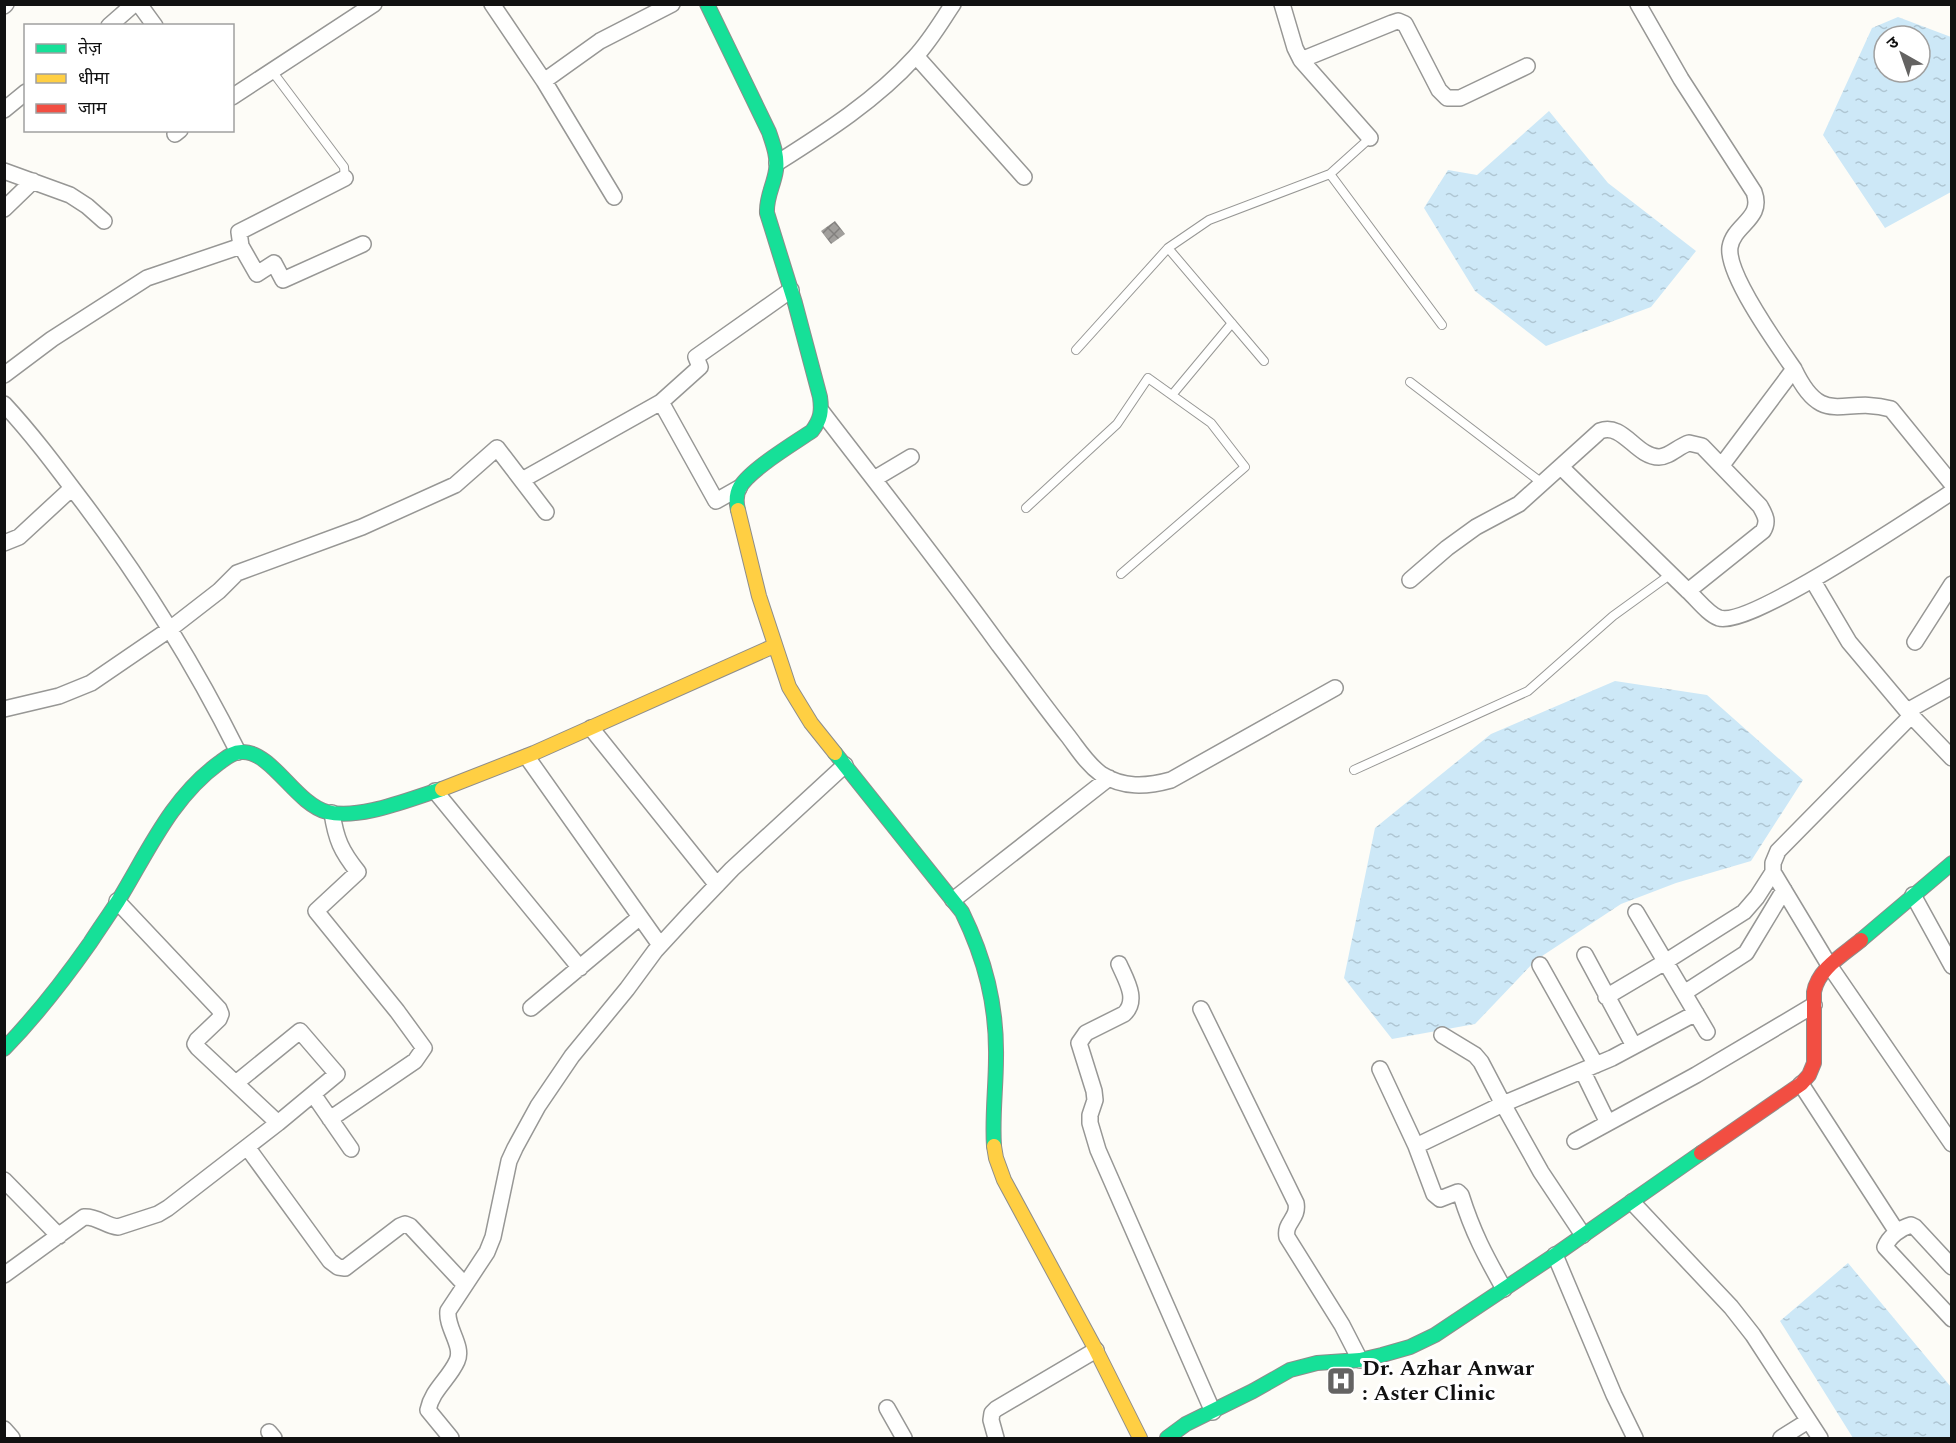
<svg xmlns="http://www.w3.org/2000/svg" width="1956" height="1443" font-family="Spectral,'Noto Sans Devanagari',serif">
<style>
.water{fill:url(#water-ripples);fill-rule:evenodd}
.building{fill:url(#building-cross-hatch)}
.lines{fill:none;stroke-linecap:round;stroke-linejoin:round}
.lane-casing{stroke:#979795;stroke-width:10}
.street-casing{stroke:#979795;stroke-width:18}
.fast-casing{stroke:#8e8d8b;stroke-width:16}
.slow-casing{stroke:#8e8d8b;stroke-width:16}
.jam-casing{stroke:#8e8d8b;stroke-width:16}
.lane{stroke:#fffffe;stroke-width:8}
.street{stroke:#fffffe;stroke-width:15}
.fast{stroke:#16e098;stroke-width:14}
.slow{stroke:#ffcf43;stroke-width:14}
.jam{stroke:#f24e42;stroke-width:14}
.labels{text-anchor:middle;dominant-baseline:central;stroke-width:6;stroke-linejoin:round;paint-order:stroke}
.poi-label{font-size:22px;font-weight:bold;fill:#111;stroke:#fff;text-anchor:start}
</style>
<defs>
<pattern id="water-ripples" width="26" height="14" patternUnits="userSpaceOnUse" patternTransform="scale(1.5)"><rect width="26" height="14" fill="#cde8f7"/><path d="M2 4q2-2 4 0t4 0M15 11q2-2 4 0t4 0" fill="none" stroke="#afc6d3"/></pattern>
<pattern id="building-cross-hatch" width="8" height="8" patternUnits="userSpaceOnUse" patternTransform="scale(1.5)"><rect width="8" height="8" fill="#a19f9c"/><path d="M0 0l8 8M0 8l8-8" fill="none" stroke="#82807e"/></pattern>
</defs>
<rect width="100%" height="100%" fill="#fdfcf7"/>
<path class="water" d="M1898,17L1951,37V192L1885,228L1823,135L1872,28ZM1884,36H1920V72H1884Z
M1549,111L1608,183L1696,251L1651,307L1546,346L1475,291L1424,208L1448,170L1477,175Z
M1615,681L1707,695L1803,780L1751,861L1676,883L1621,904L1536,960L1475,1024L1392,1039L1344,978L1375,828L1491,734Z
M1848,1263L1951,1387V1438H1853L1780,1321Z"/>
<path class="building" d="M835,221L845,234L831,244L821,231Z"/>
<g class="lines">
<g class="lane-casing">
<path id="lane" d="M272,71L344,167L345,178
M1330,174L1442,325
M1168,248L1264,361
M1076,350L1168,248L1209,220L1330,174L1370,138
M1410,382L1542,483
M1172,395L1232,323
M1026,508L1117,424L1148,378L1211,423L1245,467L1121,574
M1354,770L1528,691L1613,616L1671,574"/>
</g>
<g class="street-casing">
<path id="street" d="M139,4L155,26
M492,4L544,81L614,197
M1282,4L1295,48L1301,60L1392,23L1398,21L1405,24L1439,90L1447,98H1460L1527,66
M1638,4L1681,79L1754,192C1764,219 1734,224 1730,247C1726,274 1778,346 1794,369
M4,6L6,4
M109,26L134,4
M916,56L1024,177
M1301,60L1370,138
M544,81L600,41L672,4
M232,97L374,4
M4,110L26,92
M175,134L180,130
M777,163C826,132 876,100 915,57C930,41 941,22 953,4
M4,171L70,195L87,206L104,221
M4,209L33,181
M241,246L257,274L274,263L283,280L363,244
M4,375L52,339L147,278L241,246L239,232L345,178
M661,402L700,367L696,357L791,290
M4,404C31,433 55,465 79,497C140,577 193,662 238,752
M822,412C881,489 942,566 999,645C1022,675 1044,706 1068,736C1078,749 1087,764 1101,774C1123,788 1146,787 1171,780L1335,688
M1722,465L1794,369C1823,430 1843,395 1891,409L1952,484
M1561,467L1688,591
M874,479L911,457
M522,480L661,402L716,501L739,488
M4,543L19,537L72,488
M1410,580L1447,548L1476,527L1519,504L1600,431C1623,422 1636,457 1659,457C1669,457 1679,446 1689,443L1702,446L1760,506C1765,515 1769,521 1763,531L1688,591C1697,599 1708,614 1719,618C1750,628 1917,514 1952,492
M1813,581L1849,642L1907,711L1952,758
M1915,642L1952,584
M4,709L59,696L91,683L170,629L219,591L237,573L362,527L455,485L497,448L546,512
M1907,711L1952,686
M1911,716L1778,851L1773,863V872L1829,965L1952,1144
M591,728L717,885
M527,757L660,945
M435,791L580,968
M1913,895L1952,966
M953,900L1109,778
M117,901L219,1009L221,1014L219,1019L197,1040L195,1044L198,1048L278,1123
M1636,912L1707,1032
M1585,955L1634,1046
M1119,964C1126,980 1139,1000 1124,1014L1086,1033L1079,1043L1094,1091L1095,1100L1090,1115V1123L1098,1150L1213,1412
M1540,965L1596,1065
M1684,993L1746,953L1784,890
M1606,997L1665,962L1744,912L1757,897L1773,872
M531,1008L640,917
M1201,1009L1296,1203C1299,1219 1284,1222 1287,1237L1342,1325L1360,1360
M1380,1069L1416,1146L1434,1194L1440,1199L1458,1192L1461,1195C1473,1233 1485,1255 1504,1289
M1583,1072L1608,1123
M1801,1084L1897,1232
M313,1094L351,1149
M330,1119L415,1061L424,1048L397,1011L316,911L358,872C341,851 336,839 332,813
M1575,1141L1696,1075L1814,1005
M1416,1146L1503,1104L1481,1062L1475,1055L1442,1035
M247,1147L330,1261L338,1267L345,1268L400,1226L405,1224L410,1226L465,1285
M4,1180L59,1236
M1632,1202L1731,1307L1753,1335L1820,1438
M1583,1235L1541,1172L1503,1104L1612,1058L1696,1013
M1555,1255L1614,1395L1635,1438
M1952,1267L1915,1227L1911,1225C1900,1228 1889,1237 1885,1247L1952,1319
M4,1275L84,1217C97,1216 106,1226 118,1227L158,1214L168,1208L278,1123L337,1074L300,1031L236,1083
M887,1408L904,1438
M4,1429L12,1438
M269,1432L274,1438
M451,1438L428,1410C432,1390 449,1379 457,1361C464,1346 446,1328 448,1311L487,1252L493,1237L509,1161L515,1148L538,1106L572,1056L627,989L655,951L690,913L732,869L845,765
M996,1438L991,1420L992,1413L996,1409L1096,1350
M1781,1438L1808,1421"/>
</g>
<g class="fast-casing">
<path id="fast" d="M707,4L769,132C773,144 778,157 776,170C774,185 766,197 767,213L795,303L820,397C822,411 821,419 812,431C793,444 751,469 740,487C736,494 736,502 738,510
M835,753L962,912C985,959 997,1005 996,1058C996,1087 992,1117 994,1146
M1861,940L1952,863
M4,1049C36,1016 64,980 90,943C99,929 109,915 118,901C148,852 171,798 219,763C226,758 234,751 243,752C272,752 296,804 327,812C361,820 409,799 442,789
M1167,1438L1186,1424L1253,1391L1290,1370L1317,1363L1360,1360L1382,1355L1410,1347L1435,1335L1555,1255L1701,1153"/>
</g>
<g class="slow-casing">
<path id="slow" d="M738,510L759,596L789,687L811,723L835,753
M442,789L534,753L774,646
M994,1146L996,1158L1004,1180L1096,1350L1140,1438"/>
</g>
<g class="jam-casing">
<path id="jam" d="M1701,1153L1801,1084L1809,1075L1814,1063V992C1818,969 1843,955 1861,940"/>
</g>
<use href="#lane" class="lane"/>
<use href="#street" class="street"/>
<use href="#fast" class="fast"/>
<use href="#slow" class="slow"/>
<use href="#jam" class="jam"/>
</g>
<defs>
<g id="hospital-square" transform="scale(1.5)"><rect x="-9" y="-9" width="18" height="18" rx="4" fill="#646362" stroke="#fff"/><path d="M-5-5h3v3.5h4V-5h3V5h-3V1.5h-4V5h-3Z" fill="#fff"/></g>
</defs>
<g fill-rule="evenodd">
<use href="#hospital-square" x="1341" y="1381"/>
</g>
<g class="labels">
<g class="poi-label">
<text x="1362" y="1368">Dr. Azhar Anwar<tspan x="1362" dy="25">: Aster Clinic</tspan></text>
</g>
</g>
<rect width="1956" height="1443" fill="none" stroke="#111111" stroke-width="12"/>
<rect x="24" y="24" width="210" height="108" fill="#ffffff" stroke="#a0a0a0" stroke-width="1.5"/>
<rect x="36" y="44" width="30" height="9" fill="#16e098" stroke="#a0a0a0" stroke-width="1.5"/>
<text x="78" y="54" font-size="18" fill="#111111">तेज़</text>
<rect x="36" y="74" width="30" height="9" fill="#ffcf43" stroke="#a0a0a0" stroke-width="1.5"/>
<text x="78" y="84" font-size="18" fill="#111111">धीमा</text>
<rect x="36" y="104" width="30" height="9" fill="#f24e42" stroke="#a0a0a0" stroke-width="1.5"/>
<text x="78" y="114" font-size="18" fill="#111111">जाम</text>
<g transform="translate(1902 54) rotate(320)"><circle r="28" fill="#ffffff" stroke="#a0a0a0" stroke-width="1.5"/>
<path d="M0-4.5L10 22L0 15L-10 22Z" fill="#646362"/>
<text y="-9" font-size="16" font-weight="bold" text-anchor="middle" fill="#111111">उ</text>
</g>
</svg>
